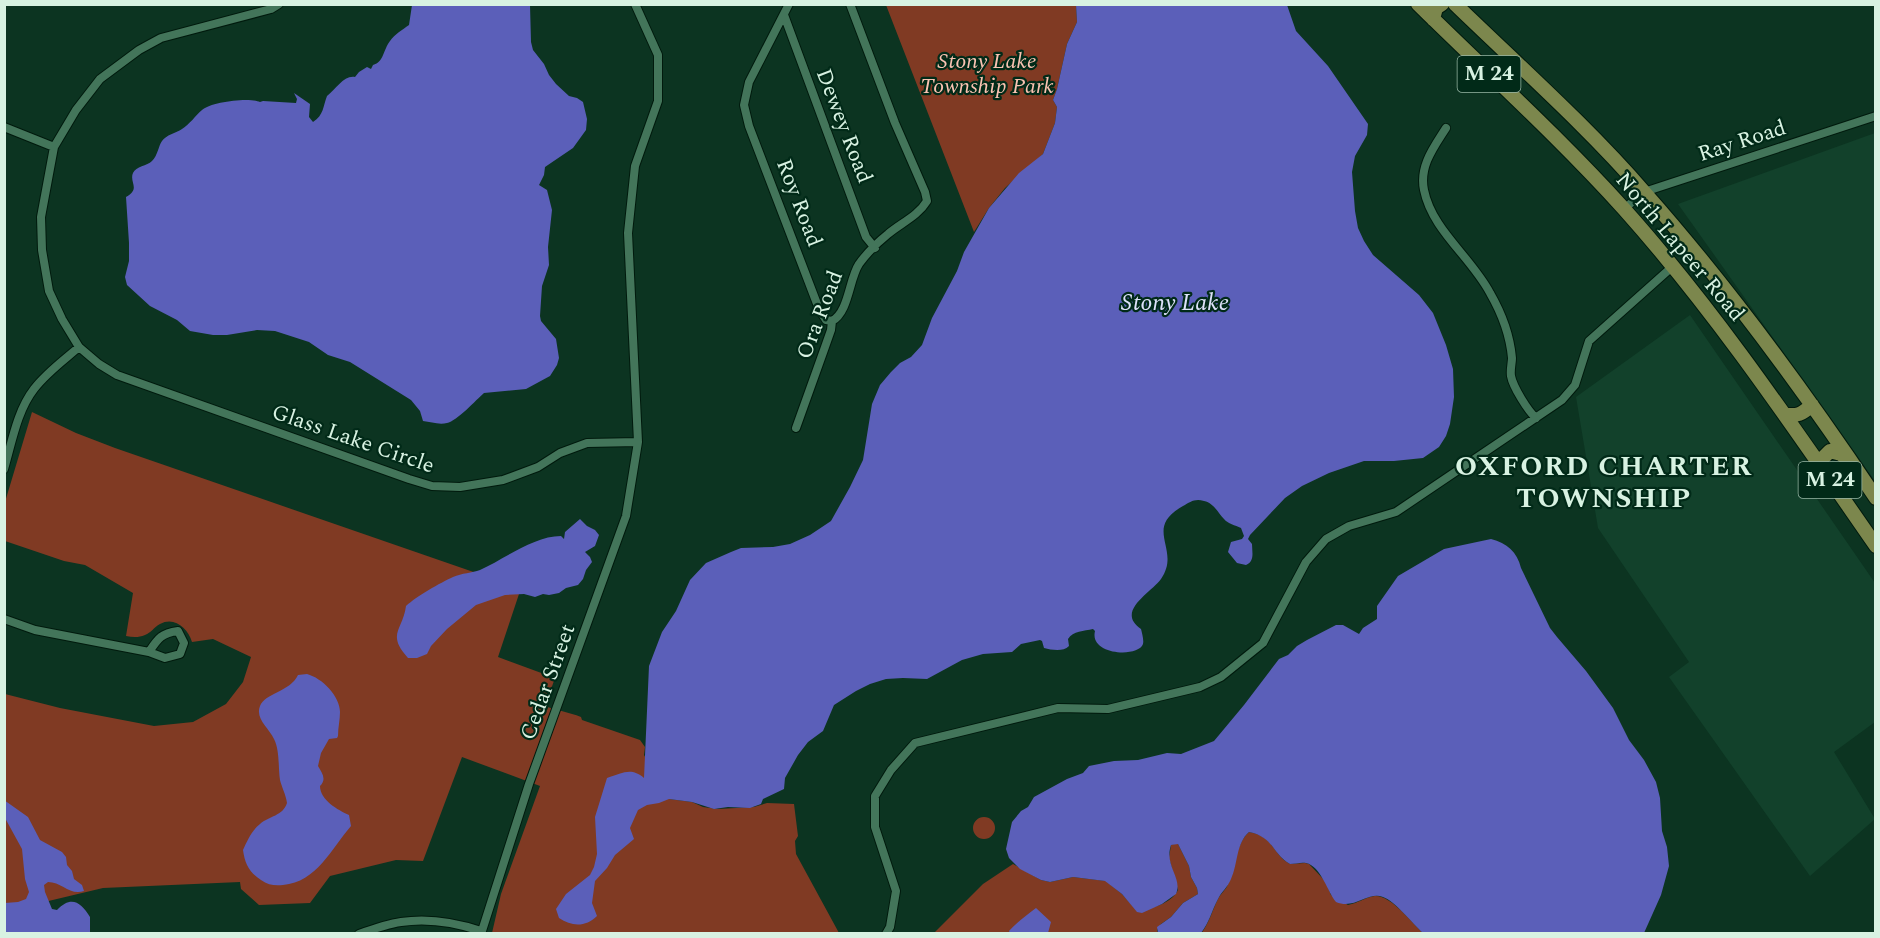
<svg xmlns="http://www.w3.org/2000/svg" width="1880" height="938" font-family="Spectral,serif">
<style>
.built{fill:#12412b}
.green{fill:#803a23}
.water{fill:#5b5fb9}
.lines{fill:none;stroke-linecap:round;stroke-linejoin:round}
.street-casing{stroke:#011a0d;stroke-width:10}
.primary-casing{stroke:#011a0d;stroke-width:16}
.street{stroke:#43755a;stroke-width:8}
.primary{stroke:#7c874d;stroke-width:14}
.labels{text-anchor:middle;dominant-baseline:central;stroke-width:4.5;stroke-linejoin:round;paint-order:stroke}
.shield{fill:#012a18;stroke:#98b6a5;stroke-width:1.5}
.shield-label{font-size:21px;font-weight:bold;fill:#d8f2e2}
.park-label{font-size:22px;font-style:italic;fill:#fac3b2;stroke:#012a18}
.street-label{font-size:22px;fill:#d8f2e2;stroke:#012a18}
.water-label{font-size:24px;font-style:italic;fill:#dee2fa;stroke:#012a18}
.district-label{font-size:28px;font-weight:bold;letter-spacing:1.5px;fill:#d8f2e2;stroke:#012a18}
</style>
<rect width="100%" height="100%" fill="#0c3421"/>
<path class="built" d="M1875,133H1876L1875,481L1678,204Z
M1690,315L1875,583V722L1834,752L1875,819L1810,876L1669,677L1689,662L1598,528L1576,397Z"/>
<path class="green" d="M886,5H1076L1077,22L1067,44L1057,89L1053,100L1057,107L1055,123L1043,154L1005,188L989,208L974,232Z
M32,412L76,433L115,448L488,577L519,594L498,657L555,678L545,706C558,711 569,712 581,717L582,720L640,740L645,747L644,755L669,799L692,802L703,807L718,809L754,807L767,803L794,804L798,836L795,841L796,854L839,933H492L501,894L540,786L462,757L423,861L396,860L330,876L310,903L259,905L241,889L240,882L103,888L15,909L5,933V694L60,708L154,726L193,722L226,704L243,682L251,657L213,639L192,642C188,628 174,616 160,624C154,627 151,633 145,635C138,638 132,637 126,636L133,593L85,565L64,561L5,541V502Z
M973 828a11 11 0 1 1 22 0a11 11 0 1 1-22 0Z
M1249,832C1274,836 1272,854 1290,864L1305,863L1309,864L1326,882L1331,895L1348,905C1358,903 1366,897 1375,896C1391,895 1412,923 1423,933L1201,934C1209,923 1212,911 1218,899C1220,894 1226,890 1228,884C1235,868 1236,843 1249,832Z
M1174,844H1178L1189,866L1191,877L1197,888L1198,894L1183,903L1171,917L1161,924L1157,930L1158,933L933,934L983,884L1013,864L1041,880L1050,882L1073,877L1106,881L1122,894L1137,911C1152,908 1171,904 1178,890L1169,858L1171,845Z"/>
<path class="water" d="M412,5H530L531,42L533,50L544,64L549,75L556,84L569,96L577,98L583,102L587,119L586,130L573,148L545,167L544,175L539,185L547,190L552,210L548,247L549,265L542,286L540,316L541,321L556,339L559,358L557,365L550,376L526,389L484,393C476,400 457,421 447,423C439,425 431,422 423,421L420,411L411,400L350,362L328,355L309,342L275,331L257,330L227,335H213L190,331L177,320L150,306L127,285L125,277L129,261V243L126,197C141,189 129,182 133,173C136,166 147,166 152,161C158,155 158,147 162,141C166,135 176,133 182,129C190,124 195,116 202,110C211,102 249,97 260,102L263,101L296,103L297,99L294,93L310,104L309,117L313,122C324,115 323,106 327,96C336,89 344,75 355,77L359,72L367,67L371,69L373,65C384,62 383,50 390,41C395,34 402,30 409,25Z
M1076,5H1287L1296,31L1328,66L1368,124L1367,135L1355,156L1352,172L1355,211L1358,228L1364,241L1373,255L1419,295L1433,313L1446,345L1453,369L1454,397L1450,424L1446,436L1439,447L1423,458L1394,461H1364L1329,473L1302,486L1285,498L1250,535L1248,539L1252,544C1252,552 1255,561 1246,565L1237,563L1228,552L1231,542L1242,539L1244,536L1241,528C1235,525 1228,524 1224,519C1218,513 1214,503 1204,501C1195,498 1190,502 1183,506C1142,529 1182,549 1161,579C1151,593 1115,611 1141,629C1142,633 1144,640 1143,644C1138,658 1089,655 1095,631L1093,629C1084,631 1073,631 1068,639L1069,646C1063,652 1052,650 1044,648L1042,641L1040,640L1021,644L1012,652L983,654L962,660L927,679L903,678L886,679L870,684L856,691L834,705L823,731L808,742L798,755L785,778L784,789L763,799L761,804L750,808L728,807L714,809L692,802L669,799L659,803L647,805L638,810L630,828L634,839L615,855L607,868L595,881L592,903L597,916C586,927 572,927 559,918L556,909L566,894L590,875L594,867L597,854L595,817L607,778C623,773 631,767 644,778L649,666L662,632L676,611L690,580L706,563L731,552L741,548L773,547L790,544L810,535L831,521L850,487L863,460L872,404L880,385L891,372L900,363L911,357L922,345L932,318L957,271L964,252L989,208L1019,173L1043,154L1055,123L1057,107L1053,100L1057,89L1067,44L1077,22Z
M580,519L587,526L595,530L599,535L595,546L585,552L590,557L592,562L586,570L583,579L578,585L566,588L559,593L549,595L543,594L535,597L524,594L505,595L476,605L447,629L431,646L427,654L417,658H408C386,634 403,630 406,606C417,596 440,583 453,577C462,573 472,573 480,570C504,559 534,536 561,536L564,539L565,532Z
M1491,539C1507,543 1517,552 1521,568L1550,628L1557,637L1586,671L1613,708L1629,740L1644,760L1656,782L1660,798L1662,831L1667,847L1669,866L1661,895L1644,933H1423C1413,924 1395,901 1383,897C1368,891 1355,910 1336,902C1328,893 1321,866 1306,863C1301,862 1295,864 1290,864C1272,854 1274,837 1249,832C1236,843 1238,864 1231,879C1228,887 1221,892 1218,899C1212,910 1209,923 1201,933H1158L1157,927L1171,917L1183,903L1198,894L1197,888L1191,877L1189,866L1178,844L1171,845C1164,866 1183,878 1176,894L1162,904L1142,913L1137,912L1122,894L1105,881L1073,877L1050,882L1041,880L1020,869L1009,858L1006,849L1012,822L1021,811L1028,807L1034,797L1067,779L1083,773L1089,766L1114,761L1138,760L1167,753L1181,754L1214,741L1244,705L1279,659L1288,655L1297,646L1307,640L1336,625H1343L1359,634L1363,628L1377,619V606L1398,576L1444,549Z
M307,674C322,678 340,696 340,712C340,720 338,727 338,736L337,738L329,739L321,753L318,766C322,773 327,779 320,786C320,800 338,810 349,815L351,826C331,849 317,882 283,885C275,886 268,885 261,880C249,872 245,864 243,850C247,841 252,830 260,824C269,816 283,816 287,803C286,795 282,788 280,780C278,767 280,751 274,739C269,728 255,719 260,706C265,693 290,692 298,675Z
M4,800L28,817L40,840L62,852L66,857L67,865L72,871L74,879L82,885L84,891C70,896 62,882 48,882L44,885L45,892L52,909L57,910C71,895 81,902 90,917V933H5V903L18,902L26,899L29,892L25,879L22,849L5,818Z
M1036,908L1051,922L1048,933L1027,932L1010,933L1009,931C1017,922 1027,915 1036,908Z"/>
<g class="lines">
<g class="street-casing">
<path id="street" d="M279,4L271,9L161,38L139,50L100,79L76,110L54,147L41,217L42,250L49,291L62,319L79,347L99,364L117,375L409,479L432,486L460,487L503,480L538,467L560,453L587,443L638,442L628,233L635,166L658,101V55L635,4
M789,4L749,82L744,105L749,126L819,309L826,320L832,321
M784,15L866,237L875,248
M4,127L54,147
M1446,128C1434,147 1419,166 1424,190C1432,230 1471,257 1490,293C1501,312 1510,336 1512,358C1512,363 1510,370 1511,376C1513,387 1528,411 1536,418
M1624,209L1644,192L1876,116
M832,321C849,312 849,279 859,264C867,253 878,242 888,234C901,223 918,216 927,201L925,192L895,123L850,4
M796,428L825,347L831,330L832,321
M4,469C12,442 17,411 34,389C46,373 64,360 79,347
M4,619L35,630L149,652L165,658L180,654L184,643L178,631C162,633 158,638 149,652
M359,934C373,929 387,924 401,922C427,918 457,923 481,931
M481,934L529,784L626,516L638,442
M886,934L890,927L896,891L875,827V796L891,770L915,743L1058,708L1108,709L1200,687L1221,677L1263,643L1306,562L1326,539L1349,526L1396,512L1562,400L1575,385L1589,341L1672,267"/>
</g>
<g class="primary-casing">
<path id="primary" d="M1418,4C1487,72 1559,137 1624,209C1717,313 1796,431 1876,546
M1455,4C1519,66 1587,126 1645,193C1730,289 1805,392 1876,498
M1433,19L1436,8L1442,4
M1784,414C1797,417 1802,414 1812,405
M1818,463L1830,451L1841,454L1847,459"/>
</g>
<use href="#street" class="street"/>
<use href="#primary" class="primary"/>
</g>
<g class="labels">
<g class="shield">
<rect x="1457.5" y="56" width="63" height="36" rx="4.5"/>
<rect x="1798.5" y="462" width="63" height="36" rx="4.5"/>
</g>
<g class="shield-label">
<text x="1489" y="74">M 24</text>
<text x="1830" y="480">M 24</text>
</g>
<g class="park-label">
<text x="987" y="61">Stony Lake<tspan x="987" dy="25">Township Park</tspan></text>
</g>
<g class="street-label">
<text transform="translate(844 126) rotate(69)">Dewey Road</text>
<text transform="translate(1742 141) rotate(-18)">Ray Road</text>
<text transform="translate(799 203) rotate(69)">Roy Road</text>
<text transform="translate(1680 247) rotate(50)">North Lapeer Road</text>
<text transform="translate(820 315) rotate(-69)">Ora Road</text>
<text transform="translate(353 439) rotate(19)">Glass Lake Circle</text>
<text transform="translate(548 682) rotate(-70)">Cedar Street</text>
</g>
<g class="water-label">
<text x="1175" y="303">Stony Lake</text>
</g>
<g class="district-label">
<text x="1604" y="466">OXFORD CHARTER<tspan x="1604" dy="32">TOWNSHIP</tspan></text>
</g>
</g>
<rect width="1880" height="938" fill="none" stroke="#d8f2e2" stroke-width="12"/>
</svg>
